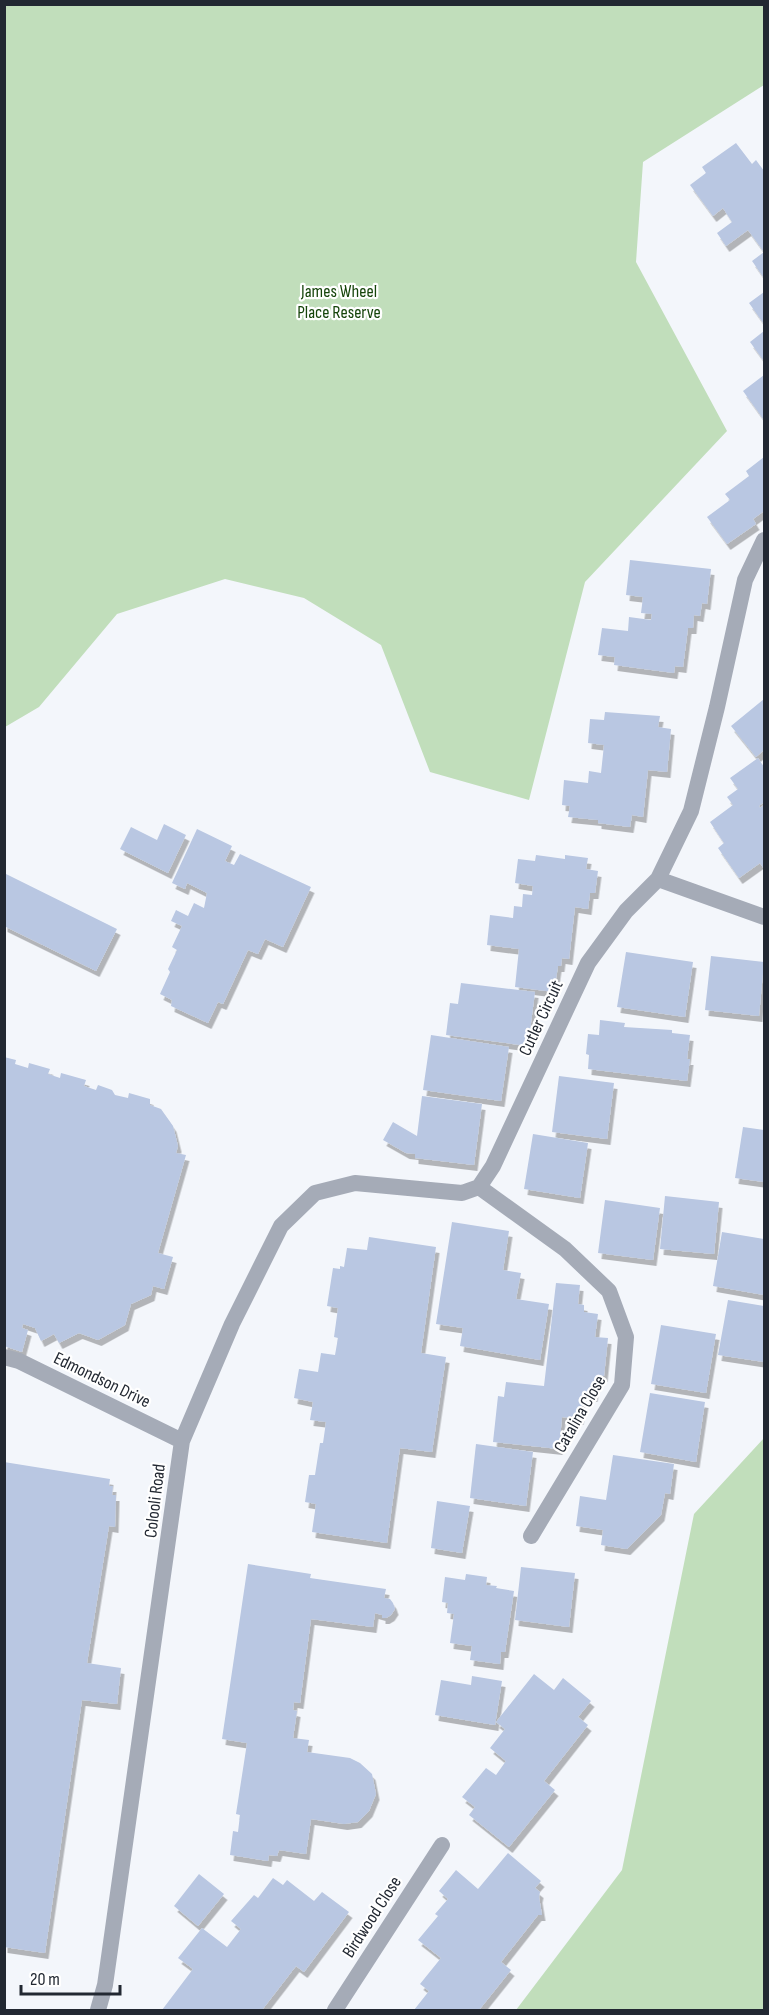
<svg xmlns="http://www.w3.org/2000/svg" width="769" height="2015" font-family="'Sofia Sans Condensed',sans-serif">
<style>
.green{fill:#c1debb}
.building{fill:#b9c7e2;filter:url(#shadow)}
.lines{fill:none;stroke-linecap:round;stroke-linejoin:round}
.minor{stroke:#a5abb7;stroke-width:16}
.labels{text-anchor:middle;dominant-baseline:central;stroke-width:4.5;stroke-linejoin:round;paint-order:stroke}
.park-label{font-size:18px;fill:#15440a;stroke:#fff}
.street-label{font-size:18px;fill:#222832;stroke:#fff}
</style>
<defs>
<filter id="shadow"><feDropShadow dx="3.5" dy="6" stdDeviation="0" flood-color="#0004"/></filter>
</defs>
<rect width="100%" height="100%" fill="#f3f6fb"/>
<path class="green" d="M5,4L764,5V85L643,162L636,262L727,431L585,582L529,800L430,772L381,645L304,598L225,579L117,614L39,707L5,727Z
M764,1438V2010H516L622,1870L694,1514Z"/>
<path class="building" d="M736,143L752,164L756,160L764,171V278L752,261L764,252L748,230L726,246L717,233L732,222L723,208L713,216L690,185L706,173L702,167Z
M764,292V324L749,303Z
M764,331V361L750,342Z
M764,375V420L743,391Z
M764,457V511L753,519L756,524L727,544L707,517L730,500L725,494L749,476L746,471Z
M630,560L711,569L707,604L702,603L700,616L694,615L693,628H688L683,667L675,666L674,673L614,665L615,657L598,655L602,628L628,631L629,617L651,620L652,614L641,613L643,597L626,595Z
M764,699V750L756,757L731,726Z
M605,712L660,716L658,727L671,729L667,772L648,770L643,817L632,815L630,827L598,823V820L568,817L570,806L562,805L564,780L588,783L589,771L601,773L604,745L588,743L590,719L604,720Z
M758,758L764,767V802L759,806L760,808L764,805V869L760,863L739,878L718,848L724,843L710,822L733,805L727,797L738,789L730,778Z
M164,824L186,835L168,873L120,849L131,827L157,840Z
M197,829L232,846L225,861L234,865L240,854L311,887L283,947L265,939L258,954L248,950L223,1004L218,1002L208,1023L171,1006L172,1000L160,994L170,972L168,969L177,950L172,947L182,926L171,921L176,910L188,916L194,903L204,908L207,893L187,883L185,889L172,883Z
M536,855L565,859V855L588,858L586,869L598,871L595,893H590L588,909L575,907L569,959L562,958L561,966H558L554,992L515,987L519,949L487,945L490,915L513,918L514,906L522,907L523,894L532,895L533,886L515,883L518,859L535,861Z
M4,873L117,929L96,971L4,926Z
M626,952L693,962L685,1017L617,1007Z
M711,956L764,962L759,1016L705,1010Z
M461,983L535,992L528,1046L446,1035L450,1003L458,1004Z
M600,1020L625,1023L624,1027L672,1030V1033L690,1035L687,1059H690L687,1081L588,1069L589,1055L586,1054L588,1034L599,1035Z
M431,1035L509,1047L501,1101L423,1090Z
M4,1057L16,1060L15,1064L28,1068L29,1063L50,1069L48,1074L60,1078L61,1073L86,1080L84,1086L96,1090L98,1085L112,1090L115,1095L128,1098L129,1093L150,1099V1105L161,1109L173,1126L178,1146L176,1153L186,1155L158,1253L173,1257L164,1289L153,1286L151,1295L131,1304L125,1325L98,1340L79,1333L59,1343L54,1334L41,1341L35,1328L23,1324L22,1328L28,1330L22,1352L4,1346Z
M559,1076L614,1083L607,1139L552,1132Z
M422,1096L482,1104L474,1165L415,1158V1154L406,1153L383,1140L393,1122L417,1136Z
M743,1127L764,1130V1182L735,1178Z
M533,1134L588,1143L580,1198L524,1189Z
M665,1196L719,1202L714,1254L660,1249Z
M605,1200L660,1208L653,1260L598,1253Z
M452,1222L509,1231L503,1270L521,1273L516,1299L549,1304L540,1360L460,1346L463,1328L436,1324Z
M722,1232L764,1239V1295L713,1286Z
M369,1237L436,1247L421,1353L446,1357L432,1452L400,1448L387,1543L312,1532L316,1504L305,1502L309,1475H315L320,1443H323L326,1422L310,1420L313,1402L294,1398L299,1369L318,1372L321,1353L335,1355L338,1338L334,1337L338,1308L327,1306L333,1268L340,1269V1266L344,1267L347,1248L367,1250Z
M556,1283L580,1285L578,1304L584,1305V1312L598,1314L595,1337L608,1338L604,1376L597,1375L594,1396L583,1395L580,1419L562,1417L559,1449L493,1442L498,1396L504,1397L506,1382L544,1386Z
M728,1300L764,1306V1362L718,1355Z
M661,1325L716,1334L706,1393L651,1384Z
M650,1393L705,1402L696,1462L640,1452Z
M476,1444L533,1452L526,1506L470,1498Z
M613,1455L674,1464L670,1494L665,1493L661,1515L627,1549L601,1545L603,1530L576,1526L580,1496L606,1500Z
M4,1462L110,1479L109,1486H113L112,1495H116L115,1527L109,1526L87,1663L121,1668L117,1704L82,1700L45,1953L4,1947Z
M437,1501L470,1506L462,1553L431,1548Z
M248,1564L311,1574L310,1578L386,1589L384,1598L390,1599L393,1603L395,1609L391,1615L386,1618H382V1615L375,1613L373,1627L311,1619L300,1703L294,1702L293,1710L297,1711L293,1738L309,1740L307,1752L350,1758L360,1763L372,1774L376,1794L369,1811L358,1822L344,1824L311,1819L306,1854L279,1850L277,1856L269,1855L268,1861L230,1855L233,1831L238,1832L240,1815L236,1814L247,1743L222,1739Z
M521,1567L575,1573L569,1627L515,1620Z
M466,1574L487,1577L486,1585L497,1586L496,1588L514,1591L505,1652H501L500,1664L470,1660L472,1646L450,1643L454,1614L447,1613L448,1603L442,1602L445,1577L465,1580Z
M534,1674L554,1690L563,1678L591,1701L578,1717L588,1725L544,1781L555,1790L509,1847L469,1815L475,1807L462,1797L486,1768L496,1775L506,1761L490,1748L505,1729L496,1722Z
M472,1676L502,1681L495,1725L435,1715L441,1680L471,1685Z
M508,1853L541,1881L535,1888L540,1892L539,1897L542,1915H538L501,1962L511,1970L479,2010H414L429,1991L420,1984L441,1958L418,1940L438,1916L435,1914L448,1899L439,1891L456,1870L478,1889Z
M199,1874L224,1894L198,1926L174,1906Z
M273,1878L283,1885L287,1880L314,1901L322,1892L349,1912L304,1972L296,1966L262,2010H162L193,1969L178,1958L202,1928L227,1947L241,1929L231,1921L254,1895L258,1898Z"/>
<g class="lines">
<path class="minor" d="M658,879L764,917
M479,1187L493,1166L588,963L626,911L658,879L691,811L717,707L745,580L764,540
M479,1187L565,1249L609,1291L626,1337L622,1385L531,1536
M4,1357L19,1361L182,1441
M98,2010L105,1985L182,1441L232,1324L281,1226L315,1193L355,1183L462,1193L479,1187
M335,2010L442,1845"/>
</g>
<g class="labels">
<g class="park-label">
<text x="339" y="291">James Wheel<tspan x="339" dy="21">Place Reserve</tspan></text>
</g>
<g class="street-label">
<text transform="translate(541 1018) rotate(-65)">Cutler Circuit</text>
<text transform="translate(102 1380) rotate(26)">Edmondson Drive</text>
<text transform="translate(580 1414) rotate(-60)">Catalina Close</text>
<text transform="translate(155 1501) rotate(-83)">Colooli Road</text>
<text transform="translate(372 1917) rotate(-57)">Birdwood Close</text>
</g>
</g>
<rect width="769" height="2015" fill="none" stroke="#222832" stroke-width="12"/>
<path d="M21 1985v9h99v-9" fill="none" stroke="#222832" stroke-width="3"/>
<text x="30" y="1985" font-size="18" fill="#222832" stroke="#ffffff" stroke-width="4.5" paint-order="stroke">20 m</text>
</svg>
